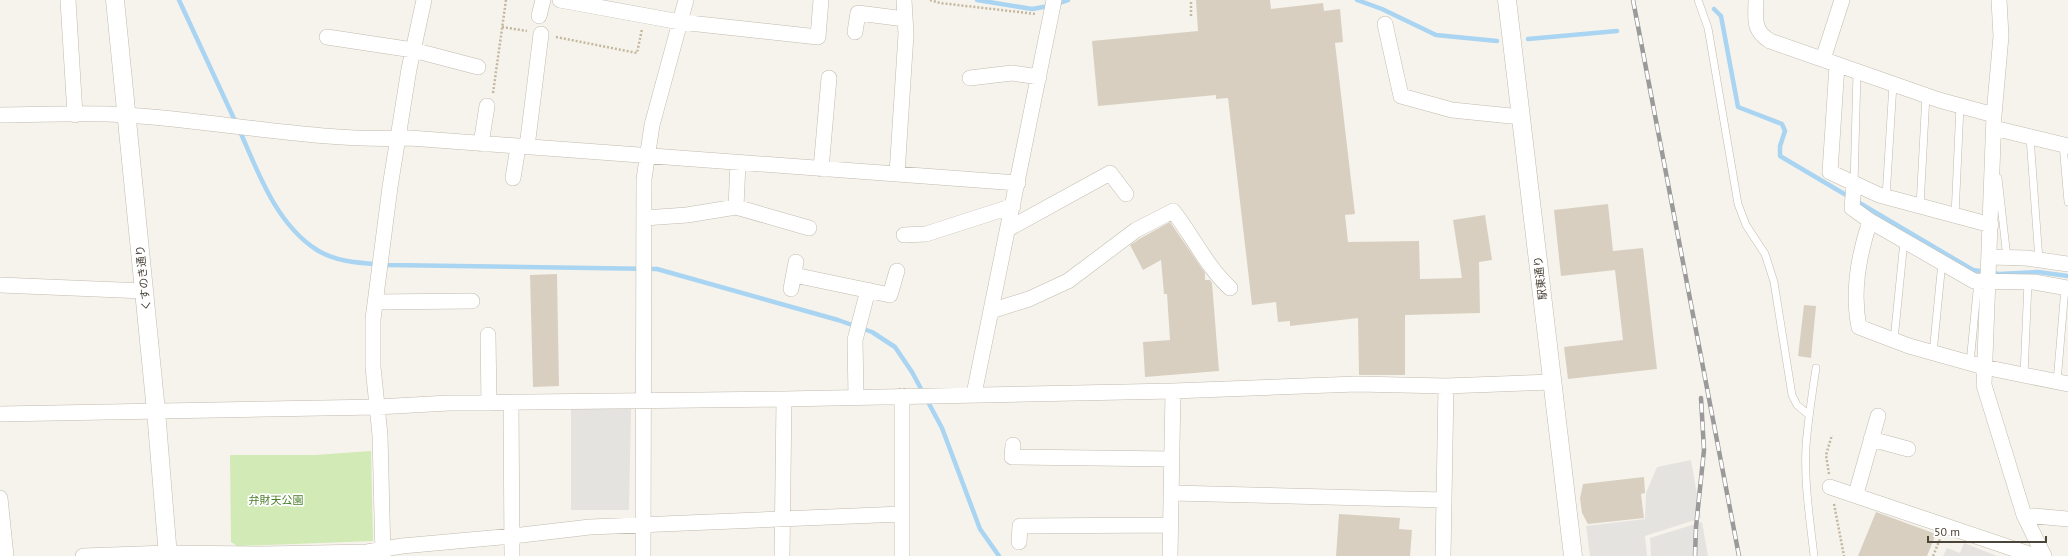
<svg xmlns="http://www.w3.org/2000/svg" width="2068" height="556" font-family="'PT Sans','Noto Sans JP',sans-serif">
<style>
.green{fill:#d2eab5}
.parking{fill:#e5e3e0}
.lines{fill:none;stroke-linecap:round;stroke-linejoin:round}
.stream{stroke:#a9d4f2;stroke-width:4.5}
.building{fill:#d8cfc1}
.service-casing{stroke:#c2bbae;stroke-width:8}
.minor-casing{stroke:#c2bbae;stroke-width:16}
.tertiary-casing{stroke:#c2bbae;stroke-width:19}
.path{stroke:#c4b79f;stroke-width:2.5;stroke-dasharray:2 2;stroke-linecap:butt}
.service{stroke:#fff;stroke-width:7}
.minor{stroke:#fff;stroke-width:15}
.tertiary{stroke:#fff;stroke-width:18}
.rail-casing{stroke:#9a9a9a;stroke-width:4.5}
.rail{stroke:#fff;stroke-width:3;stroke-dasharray:9;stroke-linecap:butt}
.labels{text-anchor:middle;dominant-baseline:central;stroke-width:3.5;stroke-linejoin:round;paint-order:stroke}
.street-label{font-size:11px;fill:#4b4439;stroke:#fff}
.park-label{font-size:11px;fill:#4a7f2a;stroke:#fff}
</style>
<rect width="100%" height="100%" fill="#f6f3ec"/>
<path class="green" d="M371,451L373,541L237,546L231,542L230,455H315Z"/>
<path class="parking" d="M571,408L631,409L629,510H571Z
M1691,460L1701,518L1645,536L1647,556H1590L1586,526L1645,519L1646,493L1657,467Z
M1702,522L1708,556H1651L1650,538Z
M1964,543L1997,556H1943L1947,548L1960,553Z"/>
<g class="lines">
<path class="stream" d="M179,0L236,123
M977,0L1032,9L1049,6
M1357,0L1382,9L1436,35L1497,41
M1056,4L1068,0
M1714,9L1721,16L1738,107L1782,124L1785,131L1780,146V156L1973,270L1999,274L2038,272L2068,276
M1528,39L1617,31
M239,129C258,172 276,224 317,250C337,263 365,263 388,265L657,269L838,320L872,332L895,347L912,372L942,428L980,529L999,556"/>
</g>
<path class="building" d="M1196,0H1270L1271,9L1323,3L1324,11L1340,9L1343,42L1335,43L1355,214L1345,215L1348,242L1419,241L1420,279L1462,278L1453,220L1485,215L1492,260L1479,262L1480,313L1405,315V375H1359L1358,318L1290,326V321L1278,322L1276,302L1252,305L1228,98L1216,99V95L1098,106L1092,41L1198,31Z
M1608,204L1613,251L1643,248L1657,369L1568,379L1564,347L1623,340L1615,270L1561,276L1554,210Z
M1170,222L1205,273V280H1210L1212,283L1219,371L1145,377L1143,342L1170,340L1167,294H1164L1161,260L1143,270L1130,245L1141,238Z
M557,274L559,386L533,387L530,275Z
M1804,305L1816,306L1811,358L1798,356Z
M1644,477L1645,493L1641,494L1644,518L1588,524L1582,513L1580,498L1583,484Z
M1876,512L1936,534L1927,556H1858Z
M1339,514L1400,518L1399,529L1412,530L1410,556H1336Z"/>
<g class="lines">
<g class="service-casing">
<path id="service" d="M1698,0L1708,28L1738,204L1746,225L1765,254L1774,282L1792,395L1797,405L1809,415
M2030,137L2039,260
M2063,144L2068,202
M1998,178L2007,258
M1854,185L1857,72
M1886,197L1893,84
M1920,206L1926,95
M1955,216L1960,106
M1894,340L1904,241
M1933,353L1942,262
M1970,363L1978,281
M2024,375L2028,282
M2057,382L2065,288
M1814,556C1810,520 1804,483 1806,446C1808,420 1812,394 1816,368"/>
</g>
<g class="minor-casing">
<path id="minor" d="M68,0L75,115
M560,0L680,22L818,37L821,0
M1756,0C1756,18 1752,30 1770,41L1939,100L1994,115
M1999,0L2001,36L1994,115L1984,385L2024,515L2044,556
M539,16L543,0
M1385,24L1401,96L1452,110L1511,116L1521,115
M855,32L858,13L905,19
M327,37L413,50L478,67
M1823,59L1842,0
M1837,65L1830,172L1879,195L1991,225
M970,78L1012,73L1039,77
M0,115C42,115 85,112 127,115C220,121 316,142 410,138L1018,183
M1994,128L2068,146
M481,144L487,106
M527,147L541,34
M821,169L829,78
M897,174L906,34L904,0
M513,178L518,147
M1854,185L1852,208L1870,221L1974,281L2034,282L2068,288
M736,207L738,163
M644,218L687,215L736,207L809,228
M1870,221C1859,254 1852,293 1859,327L1909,346L1984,367L2068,384
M1008,229L1110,173L1126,194
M904,235L926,234L1013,206
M1990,257L2026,258L2068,264
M794,275L890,295L897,271
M0,285L144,291
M791,289L796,262
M375,302L472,301
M991,311L1029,299L1068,281L1136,230L1173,211C1193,236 1206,266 1230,288
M488,335L489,403
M974,394L1054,0
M856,397L855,340L868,290
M511,403L512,556
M0,414L377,407L449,403L784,399L1173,391L1357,384L1446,386L1552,382
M1871,439L1908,449
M1013,445L1012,457L1172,459
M1830,487L2035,556
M1172,493L1444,500
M1856,494L1878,416
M0,498L6,556
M2024,515L2068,519
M1019,542L1020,526L1171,525
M83,556L168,553L265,554L367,552L402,546L513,536L590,527L902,514
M383,556L380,435L373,367V319L390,187L409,69L424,0
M643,556L644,179L652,125L686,0
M782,556L784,399
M902,556V396
M1170,556L1173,391
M1443,556L1446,386"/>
</g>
<g class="tertiary-casing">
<path id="tertiary" d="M115,0L156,411L168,556
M1507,0L1573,556"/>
</g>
<path class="path" d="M930,0L940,3L1036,14
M1191,16V0
M502,27L527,31
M556,37L637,53L642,29
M493,93L506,0
M1829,474L1826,455L1832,435
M1834,504L1844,556
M1933,556L1940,539"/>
<use href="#service" class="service"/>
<use href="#minor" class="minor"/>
<use href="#tertiary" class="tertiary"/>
<g class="rail-casing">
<path id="rail" d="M1633,0L1739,556
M1695,556L1696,527L1704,450L1701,398"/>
</g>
<use href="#rail" class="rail"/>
</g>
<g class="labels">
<g class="street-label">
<text transform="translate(143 278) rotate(-96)">くすのき通り</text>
<text transform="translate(1540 278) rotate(-97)">駅東通り</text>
</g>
<g class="park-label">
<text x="276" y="500">弁財天公園</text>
</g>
</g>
<path d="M1928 536v6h118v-6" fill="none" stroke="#4b4439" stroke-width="2"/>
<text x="1934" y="536" font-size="12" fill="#4b4439" stroke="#ffffff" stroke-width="3" paint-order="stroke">50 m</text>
</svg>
